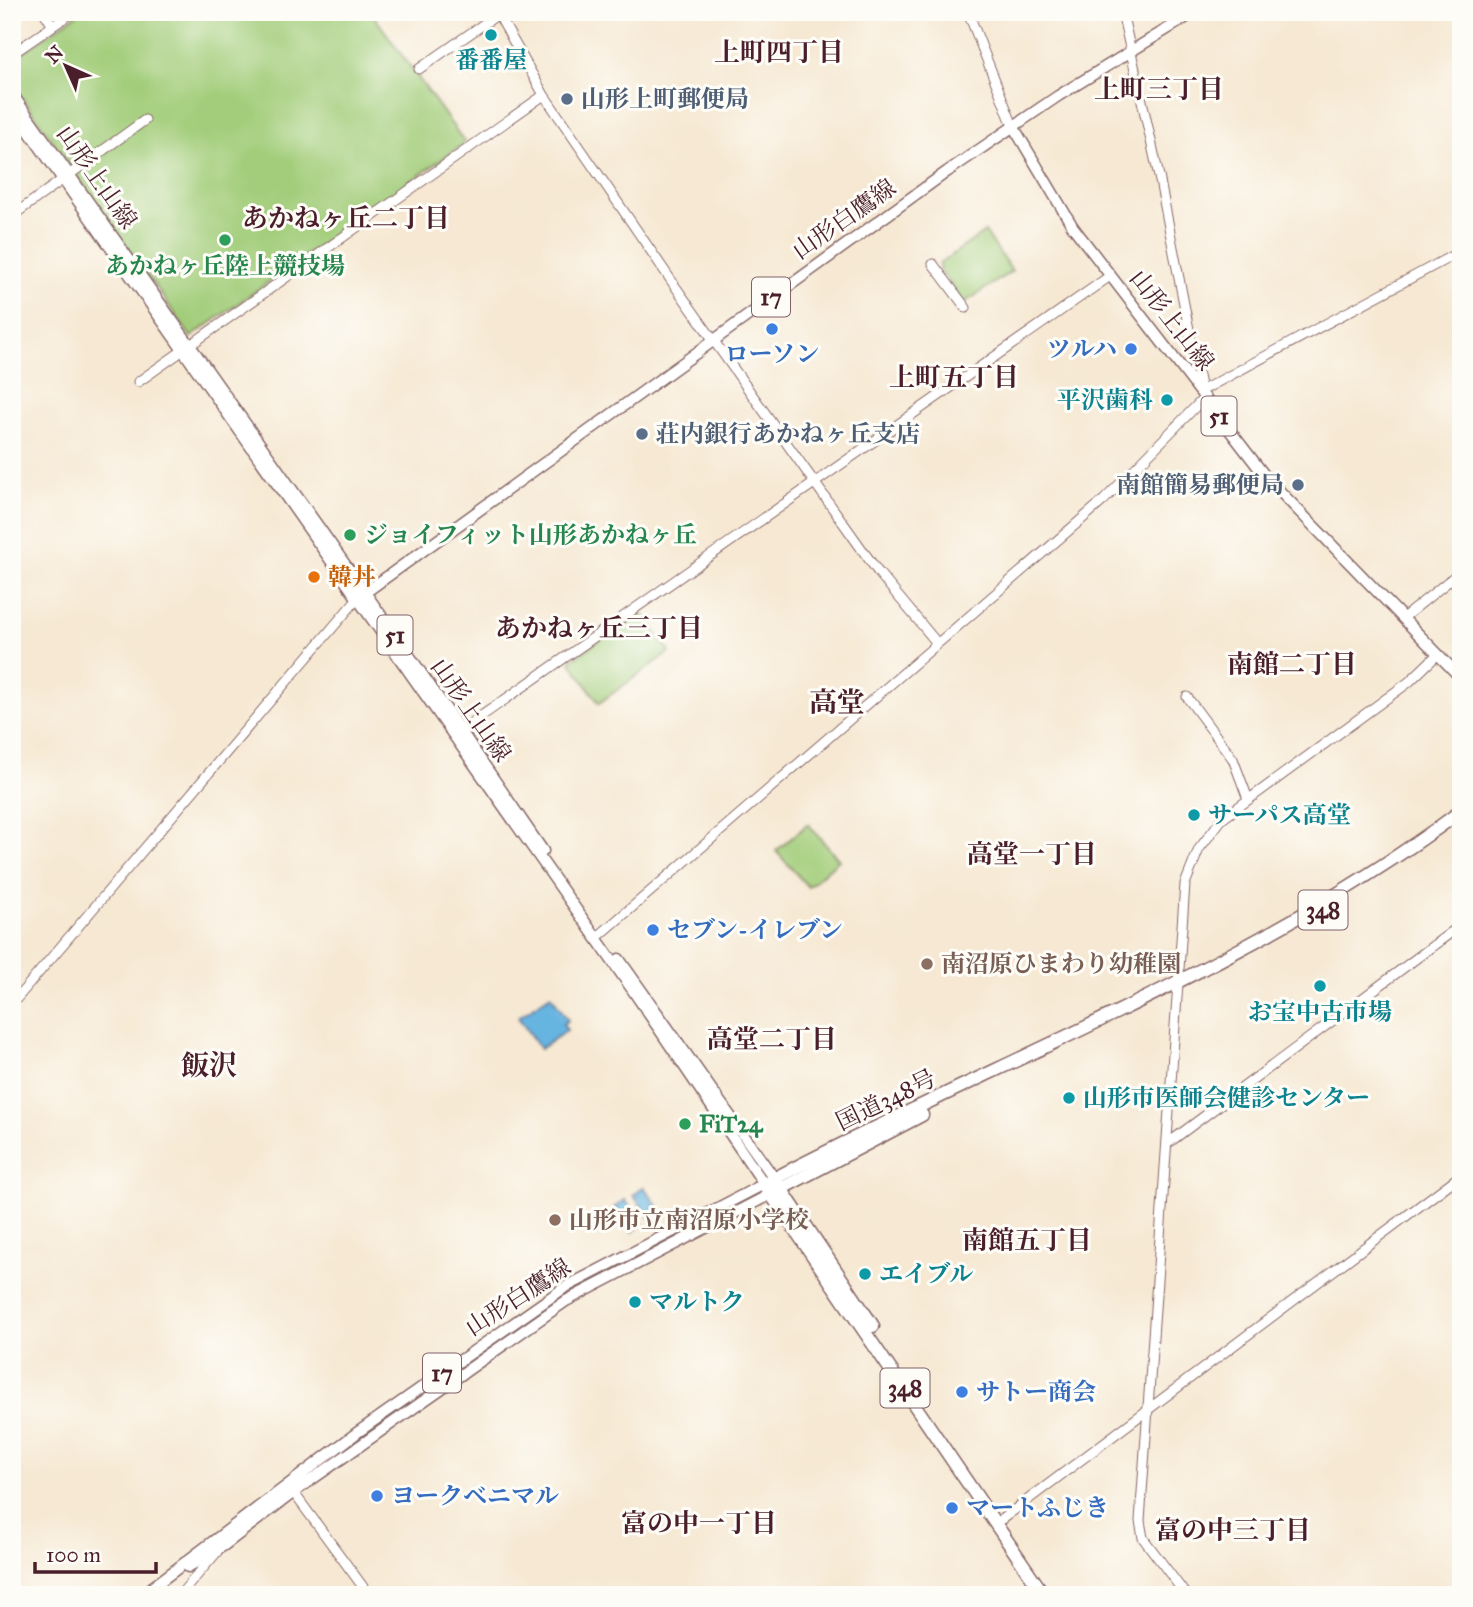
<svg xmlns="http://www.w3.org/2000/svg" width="1473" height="1607" font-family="'IM FELL Great Primer','Noto Serif JP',serif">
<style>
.green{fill:#a3cd7a;stroke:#767652;stroke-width:2}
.water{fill:#66b4e0;stroke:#586a86;stroke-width:2}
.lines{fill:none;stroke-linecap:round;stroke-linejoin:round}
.minor-casing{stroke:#866565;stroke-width:11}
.major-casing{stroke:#866565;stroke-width:13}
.highway-casing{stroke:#866565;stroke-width:15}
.minor{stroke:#fff;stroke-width:9}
.major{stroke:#fff;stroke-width:10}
.highway{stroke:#fff;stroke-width:12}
.culture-dot{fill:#0f9aa8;stroke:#fdfcf7;stroke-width:2.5}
.service-dot{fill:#5c6f8a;stroke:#fdfcf7;stroke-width:2.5}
.leisure-dot{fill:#2e9e5b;stroke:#fdfcf7;stroke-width:2.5}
.shop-dot{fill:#3f7fe0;stroke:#fdfcf7;stroke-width:2.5}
.food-dot{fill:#e8710a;stroke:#fdfcf7;stroke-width:2.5}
.education-dot{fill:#8d6e63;stroke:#fdfcf7;stroke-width:2.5}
.labels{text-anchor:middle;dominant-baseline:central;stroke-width:6;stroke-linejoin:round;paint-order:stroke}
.shield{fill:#fdfcf7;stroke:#806168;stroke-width:2}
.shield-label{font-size:23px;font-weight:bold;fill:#4a1f2b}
.culture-label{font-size:24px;font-weight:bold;fill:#0d838f;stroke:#fdfcf7;text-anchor:start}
.service-label{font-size:24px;font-weight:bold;fill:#4e5e75;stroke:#fdfcf7;text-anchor:start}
.street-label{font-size:24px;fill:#4a1f2b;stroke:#fdfcf7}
.leisure-label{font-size:24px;font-weight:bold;fill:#27864d;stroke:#fdfcf7;text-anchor:start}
.shop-label{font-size:24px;font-weight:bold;fill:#366cbe;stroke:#fdfcf7;text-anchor:start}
.food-label{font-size:24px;font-weight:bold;fill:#c56008;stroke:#fdfcf7;text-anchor:start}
.education-label{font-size:24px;font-weight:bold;fill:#785e54;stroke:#fdfcf7;text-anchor:start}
.neighbourhood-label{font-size:26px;font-weight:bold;fill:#4a1f2b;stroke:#fdfcf7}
.quarter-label{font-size:28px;font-weight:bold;fill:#4a1f2b;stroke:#fdfcf7}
</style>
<rect width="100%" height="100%" fill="#fdfcf7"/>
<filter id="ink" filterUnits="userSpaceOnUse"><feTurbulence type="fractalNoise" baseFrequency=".0143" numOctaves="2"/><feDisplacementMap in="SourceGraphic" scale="14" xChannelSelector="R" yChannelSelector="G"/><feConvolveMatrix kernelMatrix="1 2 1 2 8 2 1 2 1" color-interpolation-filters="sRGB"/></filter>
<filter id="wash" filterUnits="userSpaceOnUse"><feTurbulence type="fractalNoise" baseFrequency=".00686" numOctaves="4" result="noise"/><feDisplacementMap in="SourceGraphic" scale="28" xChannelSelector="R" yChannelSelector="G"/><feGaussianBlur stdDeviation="1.57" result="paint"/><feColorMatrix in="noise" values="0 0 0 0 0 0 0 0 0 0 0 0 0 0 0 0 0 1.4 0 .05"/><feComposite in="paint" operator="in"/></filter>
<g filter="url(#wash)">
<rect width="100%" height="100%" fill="#f6e8d2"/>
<path class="green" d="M80,12H371L465,143L191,337L12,83V60Z
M985,232L1012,271L964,303L939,269L940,263Z
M641,611L670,652L599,703L570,661Z
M808,824L839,860L808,887L776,851Z"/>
<path class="water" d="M551,995L568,1020L563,1024L567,1030L540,1049L518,1017Z
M644,1187L661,1211L651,1219L633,1195Z
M625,1200L643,1224L632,1232L614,1208Z"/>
</g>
<g filter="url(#ink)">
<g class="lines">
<g class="minor-casing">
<path id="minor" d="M44,12L53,26
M497,12L544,95L675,286L878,572L937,643
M968,12L1013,126
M1122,12L1160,181L1201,391L1461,251
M12,54L73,12
M419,69L501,12
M12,216L145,120
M933,264L966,308
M138,382L544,95
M1403,618L1461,571
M1187,697L1233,759L1248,799
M460,731L1110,276
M601,934L1104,500L1205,397
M12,1004L357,599
M1167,1144L1461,925
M291,1489L369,1595
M1002,1519L1461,1175
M180,1595L217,1552
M1186,1595L1143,1538L1140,1521L1185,884L1199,849L1222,819L1409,682L1438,654"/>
</g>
<g class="major-casing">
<path id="major" d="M12,94L400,642L543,851
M12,107L632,989L764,1184L564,1288L358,1432L142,1595
M1013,126L1073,227L1265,476L1461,678
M359,597L948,171L1058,96L1195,12
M619,959L774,1178
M188,1567L223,1546L294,1492L566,1301L771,1194"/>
</g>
<g class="highway-casing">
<path id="highway" d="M778,1184L873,1326
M771,1194L922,1115
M1044,1595L764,1184C996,1061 1249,969 1461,811"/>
</g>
<use href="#minor" class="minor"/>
<use href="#major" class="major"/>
<use href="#highway" class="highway"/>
</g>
</g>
<g class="culture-dot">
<circle cx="491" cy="35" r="7"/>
<circle cx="1167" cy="400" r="7"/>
<circle cx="1194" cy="815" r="7"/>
<circle cx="1320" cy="986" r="7"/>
<circle cx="1069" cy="1098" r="7"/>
<circle cx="865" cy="1274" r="7"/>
<circle cx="635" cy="1302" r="7"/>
</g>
<g class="service-dot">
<circle cx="567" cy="99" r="7"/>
<circle cx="642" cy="434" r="7"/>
<circle cx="1298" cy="485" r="7"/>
</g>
<g class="leisure-dot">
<circle cx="225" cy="240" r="7"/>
<circle cx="350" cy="535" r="7"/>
<circle cx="685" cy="1124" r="7"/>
</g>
<g class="shop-dot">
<circle cx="772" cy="329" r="7"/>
<circle cx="1131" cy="349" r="7"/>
<circle cx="653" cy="930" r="7"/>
<circle cx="962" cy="1392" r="7"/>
<circle cx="377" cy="1496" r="7"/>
<circle cx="952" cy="1508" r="7"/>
</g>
<circle class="food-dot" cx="314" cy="577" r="7"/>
<g class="education-dot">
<circle cx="927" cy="964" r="7"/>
<circle cx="555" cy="1220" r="7"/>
</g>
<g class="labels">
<g class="shield">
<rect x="752" y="277.5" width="38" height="39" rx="5"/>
<rect x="1201.5" y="396.5" width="35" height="39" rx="5"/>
<rect x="377.5" y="615.5" width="35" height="39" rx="5"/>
<rect x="1298.5" y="890.5" width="49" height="39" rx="5"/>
<rect x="423" y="1353.5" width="38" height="39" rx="5"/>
<rect x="880.5" y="1368.5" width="49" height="39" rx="5"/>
</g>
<g class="shield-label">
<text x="771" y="297">17</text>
<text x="1219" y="416">51</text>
<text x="395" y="635">51</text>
<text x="1323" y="910">348</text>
<text x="442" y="1373">17</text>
<text x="905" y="1388">348</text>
</g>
<g class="culture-label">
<text x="491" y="60" text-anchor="middle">番番屋</text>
<text x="1153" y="400" text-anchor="end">平沢歯科</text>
<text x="1208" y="815">サーパス高堂</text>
<text x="1320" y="1012" text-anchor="middle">お宝中古市場</text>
<text x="1083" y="1098">山形市医師会健診センター</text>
<text x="879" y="1274">エイブル</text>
<text x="649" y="1302">マルトク</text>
</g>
<g class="service-label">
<text x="581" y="99">山形上町郵便局</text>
<text x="656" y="434">荘内銀行あかねヶ丘支店</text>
<text x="1284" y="485" text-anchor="end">南館簡易郵便局</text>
</g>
<g class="street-label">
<text transform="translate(97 177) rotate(55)">山形上山線</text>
<text transform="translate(844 219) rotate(-35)">山形白鷹線</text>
<text transform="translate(1172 320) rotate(52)">山形上山線</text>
<text transform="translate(471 710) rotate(55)">山形上山線</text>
<text transform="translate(886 1100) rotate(-26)">国道348号</text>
<text transform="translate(518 1297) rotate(-33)">山形白鷹線</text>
</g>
<g class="leisure-label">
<text x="225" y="266" text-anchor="middle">あかねヶ丘陸上競技場</text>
<text x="364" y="535">ジョイフィット山形あかねヶ丘</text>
<text x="699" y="1124">FiT24</text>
</g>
<g class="shop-label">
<text x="1117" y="349" text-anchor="end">ツルハ</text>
<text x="772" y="354" text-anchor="middle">ローソン</text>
<text x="667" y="930">セブン-イレブン</text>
<text x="976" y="1392">サトー商会</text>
<text x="391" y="1496">ヨークベニマル</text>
<text x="966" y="1508">マートふじき</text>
</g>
<g class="food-label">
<text x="328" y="577">韓丼</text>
</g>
<g class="education-label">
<text x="941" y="964">南沼原ひまわり幼稚園</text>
<text x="569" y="1220">山形市立南沼原小学校</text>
</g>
<g class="neighbourhood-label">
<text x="779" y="52">上町四丁目</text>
<text x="1159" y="89">上町三丁目</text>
<text x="346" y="218">あかねヶ丘二丁目</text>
<text x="954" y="377">上町五丁目</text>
<text x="599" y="628">あかねヶ丘三丁目</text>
<text x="1292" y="664">南館二丁目</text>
<text x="1032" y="854">高堂一丁目</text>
<text x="772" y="1039">高堂二丁目</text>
<text x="1027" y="1240">南館五丁目</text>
<text x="699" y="1523">富の中一丁目</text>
<text x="1233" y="1530">富の中三丁目</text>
</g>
<g class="quarter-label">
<text x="837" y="702">高堂</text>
<text x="209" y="1065">飯沢</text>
</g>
</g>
<rect width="1473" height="1607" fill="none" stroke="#fdfcf7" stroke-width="42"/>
<g transform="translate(66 66) rotate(315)" stroke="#fdfcf7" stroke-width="5" paint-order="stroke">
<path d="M0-5L12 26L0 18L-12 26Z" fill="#4a1f2b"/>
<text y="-10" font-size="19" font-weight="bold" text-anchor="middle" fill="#4a1f2b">N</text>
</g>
<path d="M35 1562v10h121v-10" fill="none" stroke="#4a1f2b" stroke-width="3.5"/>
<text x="46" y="1562" font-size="21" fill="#4a1f2b" stroke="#fdfcf7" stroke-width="5" paint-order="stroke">100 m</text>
</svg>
